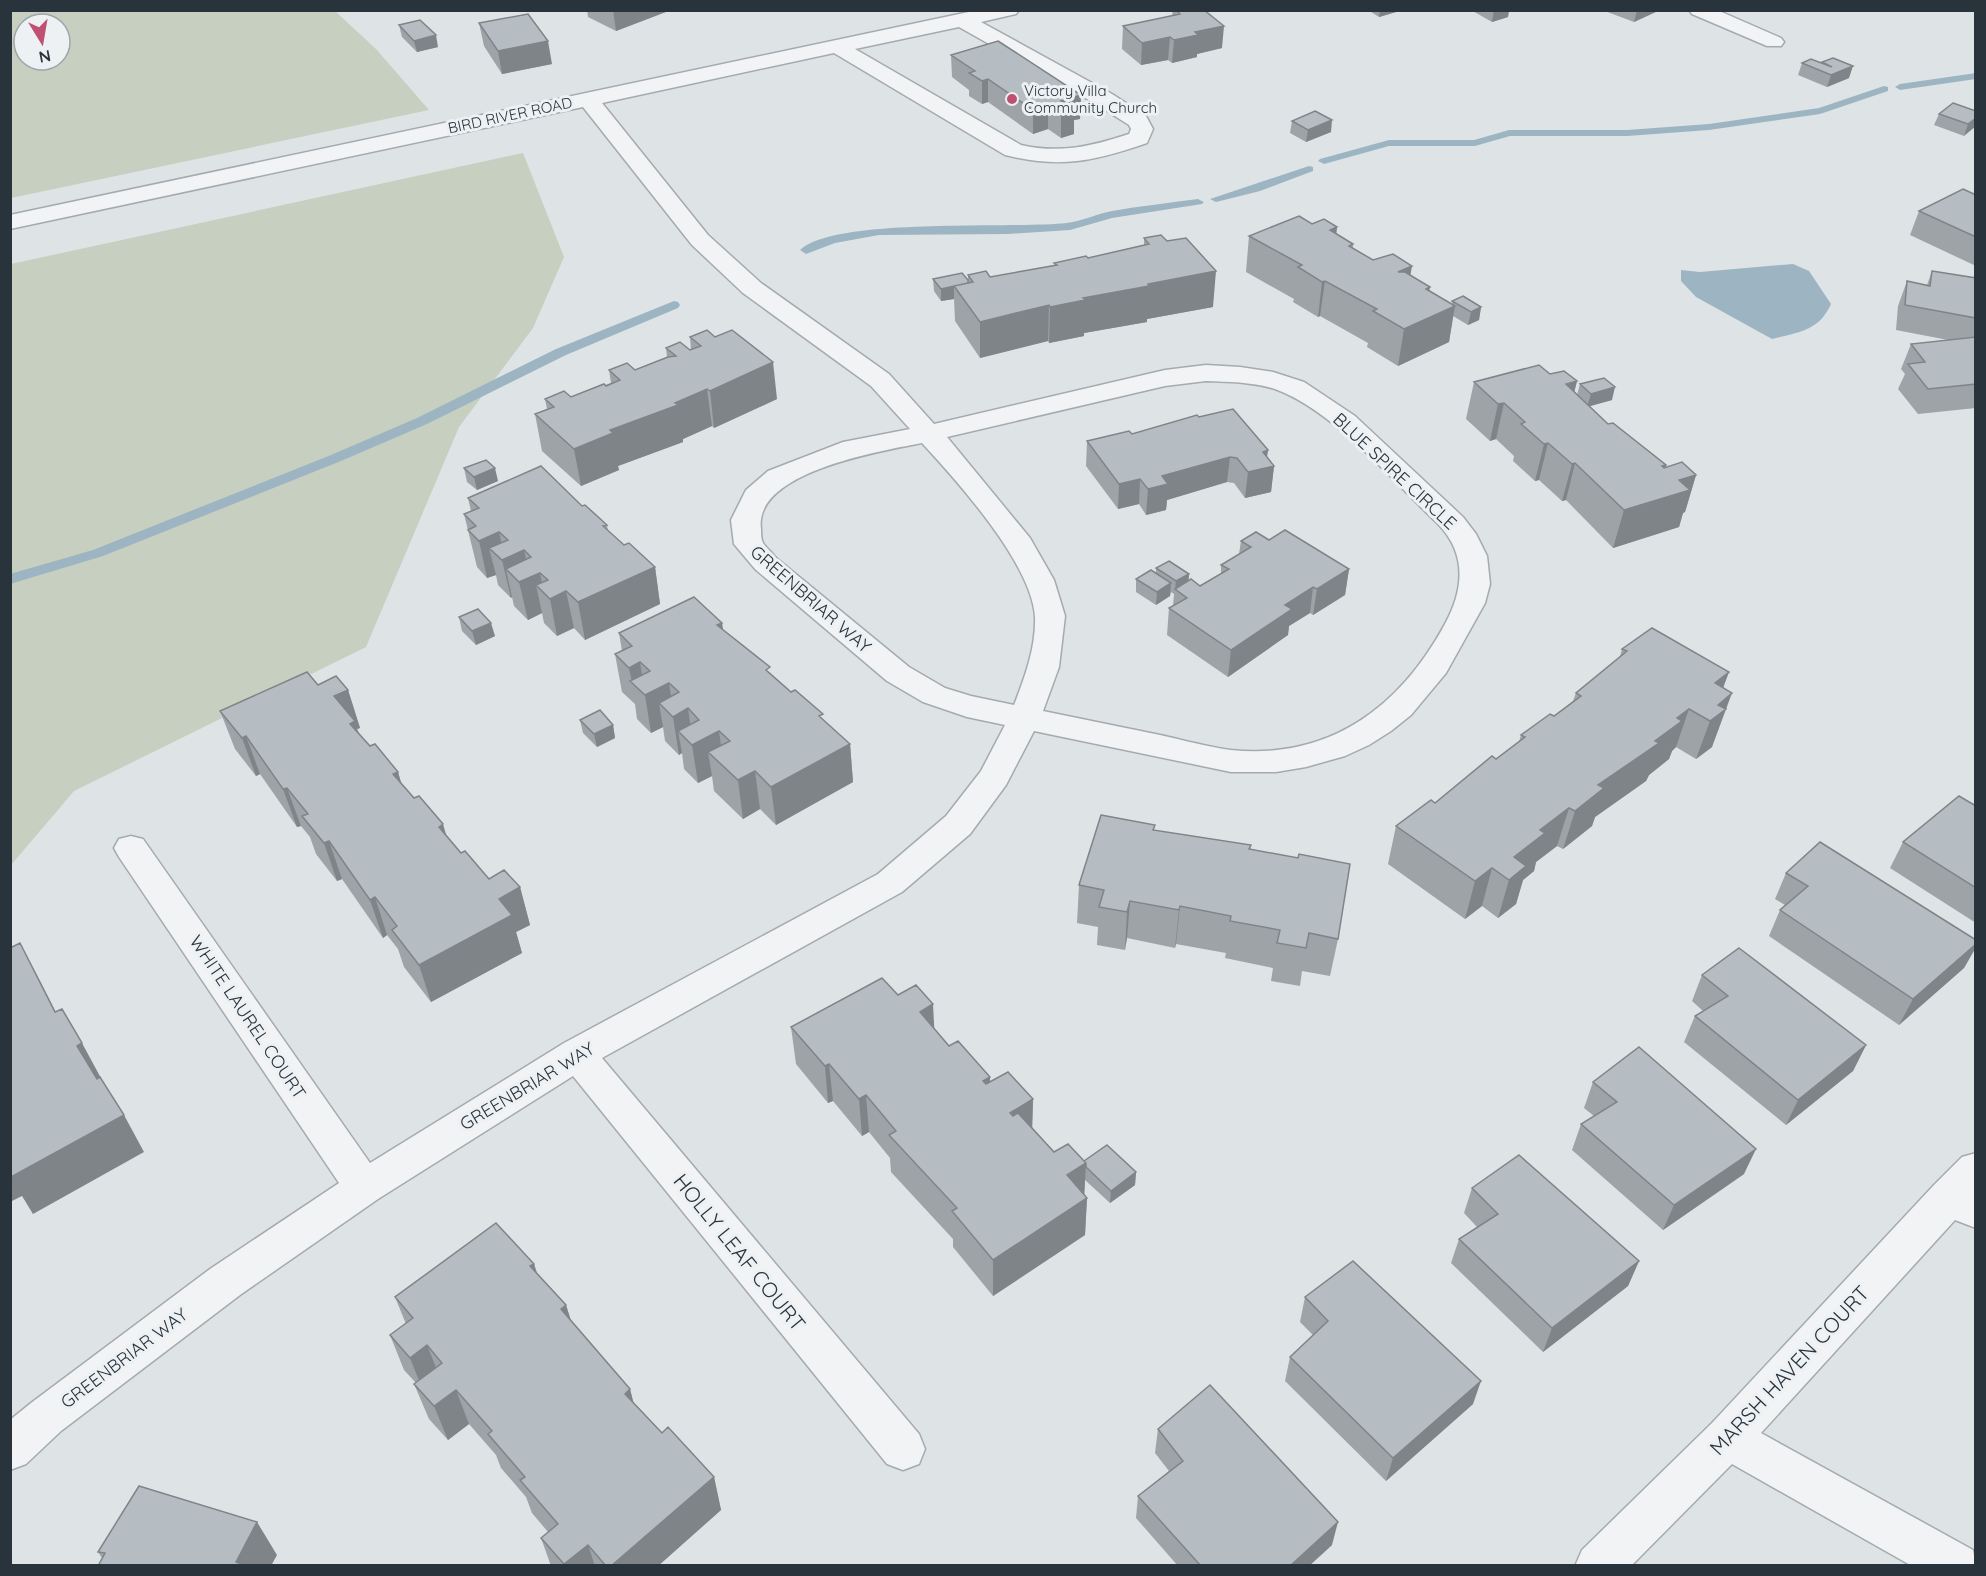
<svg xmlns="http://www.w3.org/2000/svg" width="1986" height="1576" font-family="Quicksand,sans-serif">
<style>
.green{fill:#c6cfc0;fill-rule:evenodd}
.water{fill:#9db5c2}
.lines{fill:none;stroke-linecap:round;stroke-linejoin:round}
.stream{fill:#9db5c2;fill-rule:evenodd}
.minor-casing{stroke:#a4abaf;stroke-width:3}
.minor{fill:#f1f3f5;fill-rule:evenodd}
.wall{fill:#9da3a7}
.shaded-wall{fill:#7f8488}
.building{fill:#b6bdc2;stroke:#7f8488;stroke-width:1.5}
.poi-dot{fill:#be5172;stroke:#edf1f4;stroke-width:2}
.labels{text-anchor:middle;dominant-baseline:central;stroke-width:6;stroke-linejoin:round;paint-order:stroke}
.far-poi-label{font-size:15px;fill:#29333b;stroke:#edf1f4;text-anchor:start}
.far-street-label{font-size:15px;fill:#29333b;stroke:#edf1f4}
.street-label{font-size:18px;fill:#29333b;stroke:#edf1f4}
.near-street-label{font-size:21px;fill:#29333b;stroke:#edf1f4}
</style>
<rect width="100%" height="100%" fill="#dee3e6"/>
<path class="green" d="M10,11H335L376,49L429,110L11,198ZM24,24H60V60H24Z
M523,153L564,257L533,328L459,427L366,647L74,791L11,865V264Z"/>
<path class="water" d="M1793,264L1809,271L1831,304C1819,331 1799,332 1772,339L1696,297L1681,281V270L1700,272Z"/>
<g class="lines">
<path class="stream" d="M1976,73V79L1900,90L1895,87L1900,84Z
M1884,86L1888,87V91L1820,114L1709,130L1627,136H1510L1475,146H1389L1324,164L1318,161L1320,159L1389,140H1474L1509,130H1627L1709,124L1819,108Z
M1309,166L1313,167V171L1260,191L1216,202L1210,199Z
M1198,199L1204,202L1202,204L1112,218L1070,230L1008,234L879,235L835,243L806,254L800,250C834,217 1013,229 1067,223C1082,221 1097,214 1112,211C1140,206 1169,203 1198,199Z
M674,301L678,302L680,305L678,308L566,355L427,424L341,461L103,556L10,584V574L93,550L331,455L417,418L556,349Z"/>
<g class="minor-casing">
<path id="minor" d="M978,10H1019L1016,14L981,22L1112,94L1146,116L1153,129L1147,143C1094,161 1061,169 1005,155L834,53L602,103L708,235L761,283L889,374L934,424L1165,370L1206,365L1240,367L1273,372L1304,382L1355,416L1463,517L1476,534L1487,556L1490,584L1485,603L1446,673L1411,715L1391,731L1369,745L1345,756L1306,767L1276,772H1231L1034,731L1006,785L970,834L902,892L602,1058L919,1434L925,1449L919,1464L903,1470L887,1464L573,1076L378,1199L240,1295L61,1431L26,1464L10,1470V1420L31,1403L210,1269L339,1183L119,857L114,848L119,839L131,836L143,839L370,1163L564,1043L878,874L946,816L981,771L1005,725L967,717L923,702L887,681L755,569L734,544L731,520L746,490L768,471L843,442L910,429L871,386L743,293L692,245L583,107L10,229V215ZM959,27L1096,104L1129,125L1131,129L1129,134C1093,146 1059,154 1021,145L855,49ZM1206,381C1229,382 1253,382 1275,389C1333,410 1393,481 1438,524C1467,554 1464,589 1445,624C1400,707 1330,760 1231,750C1208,747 1183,740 1160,735C1121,727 1082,719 1043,711L1059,667L1065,616L1054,580L1030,538L947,437L1165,386ZM922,443C957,481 1032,564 1035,617C1036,647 1025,677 1014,705L971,696L945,688L909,667L775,557C772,552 766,548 763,543C761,539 761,534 761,529C753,472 881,451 922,443Z
M1689,10H1717L1781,38L1784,42L1781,46H1767L1692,14Z
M1976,1153V1228L1955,1220L1761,1433L1973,1550L1976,1566H1912L1732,1464L1631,1566H1575L1582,1550L1712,1423L1934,1185L1962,1157Z"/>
</g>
<use href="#minor" class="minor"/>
</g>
<path class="wall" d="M587,10H671L616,31L588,17Z
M1173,10H1204L1222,48L1197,54V57L1172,63L1168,60L1141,65L1122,49L1123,26L1172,16Z
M1368,10H1403L1379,17Z
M1471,10H1509L1508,17L1492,22Z
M1602,10H1660L1634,22Z
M479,23L552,64L502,74L484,46Z
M399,25L438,47L417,52L402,37Z
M951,55L1081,95L1080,119L1074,120V134L1061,138L1048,129L1033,134L988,102L982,104L969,96V90L952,77Z
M1822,62L1849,78L1827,87L1798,75L1802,63H1822Z
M1976,111L1964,136L1934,125L1939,114Z
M1292,121L1331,132L1306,142L1290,133Z
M1976,195V266L1910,235L1919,211Z
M1312,224L1337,227L1336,234L1353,244V248L1373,260L1411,275L1429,290L1452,304V301L1481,307L1479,320L1468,325L1453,316L1449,342L1398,366L1367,347L1368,343L1320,316L1318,317L1293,302L1294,299L1246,272L1249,236Z
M1144,238L1213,307L1147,319V322L1084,333V336L1049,343L1048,341L980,358L955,321L954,299L941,301L934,291L933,279L968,280V275L990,277L1054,266V263L1088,258L1144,245Z
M1932,271L1976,278V408L1918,414L1898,389L1905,374L1901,369L1911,344L1948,340L1896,330L1898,306L1907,281L1927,285Z
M690,337L777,399L714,428L712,426L683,439V442L618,466L619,470L581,486L542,451L535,414L547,409L545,399L571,397L611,383L609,370H635L667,357L666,348L691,350Z
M1550,374L1577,381L1574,392L1577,395L1580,384L1612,400L1589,406L1608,424L1666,465V467L1696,475L1685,512L1683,513L1679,527L1613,548L1566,500L1562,501L1539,480L1535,481L1513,461L1514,456L1496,439L1490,441L1466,419L1474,382Z
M1199,417L1268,450L1267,457L1274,466L1271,492L1245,498L1234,483L1227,482L1167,500L1166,510L1146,515L1139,504L1118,509L1086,466L1087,441L1132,434Z
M464,468L498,481L477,490L467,482Z
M468,498L582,506L607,525L608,531L624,545L655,567L660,604L585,640L574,628L557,636L544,623L542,613L528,620L514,606L512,597L511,598L498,585L496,575L487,578L477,567L464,514L471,511Z
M1269,540L1349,569L1345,595L1313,615L1310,613L1289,626L1288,635L1228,677L1167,635L1169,608L1173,606L1174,594L1171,592L1170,596L1156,605L1136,592V579L1156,573V568L1189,574L1188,581L1200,586L1221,574V565L1239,554L1241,541Z
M459,617L495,636L476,645L462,631Z
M722,623L723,630L771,674L850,744L853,782L776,825L760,809L743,819L714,791L712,776L698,783L684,769L682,753L679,755L665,741L663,727L651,733L637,719L635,704L622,692L615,654L622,651L619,633Z
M1622,649L1723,688L1712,747L1696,759L1676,747L1672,751L1669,759L1649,775L1646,781L1595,817L1592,826L1563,849L1557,846L1536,862L1534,871L1523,880L1516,904L1498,918L1482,906L1465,919L1388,864L1396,826L1435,803L1519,742L1521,735L1554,716L1573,701L1576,693L1620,657Z
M318,685L348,690L360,728L357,729L359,733L370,746L398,772L401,783L461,853L489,879L520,887L530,925L516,932L522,953L431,1002L404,967L398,949L387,935L383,938L342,879L337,881L316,854L310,837L301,826L297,827L260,774L256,776L235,749L220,711Z
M580,720L613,725L615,738L597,747L583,733Z
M1976,806V923L1890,868L1903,842Z
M1154,830L1251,845L1250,850L1338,939L1330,976L1302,971L1300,986L1271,981L1273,968L1225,958L1226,953L1176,944L1175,948L1127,938L1125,950L1097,945L1098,927L1077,923L1079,885Z
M1786,873L1976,940V947L1964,968L1899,1025L1769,936L1780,910L1785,905L1775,899Z
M1702,975L1866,1045L1853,1071L1786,1125L1684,1042L1695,1016L1703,1011L1692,1001Z
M898,995L934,1028L949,1046L990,1082L1033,1099L1032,1127L1054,1152L1084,1161L1136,1172L1135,1185L1110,1203L1085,1180L1084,1195L1087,1198L1085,1235L993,1296L953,1247V1239L891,1172L890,1158L869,1132L862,1136L833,1101L828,1103L796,1064L791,1027Z
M1593,1082L1744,1174L1663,1230L1572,1150L1581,1124L1594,1116L1584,1108Z
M1472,1188L1639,1261L1628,1286L1543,1352L1451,1263L1459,1239L1477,1227L1464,1213Z
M534,1264L537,1273L566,1305L571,1321L630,1389L633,1402L662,1433L714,1477L721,1510L658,1566H551L541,1538L548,1532L532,1513L526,1497L501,1468L496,1455L469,1424L448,1440L429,1419L414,1384L416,1383L404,1370L390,1335L406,1324L395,1297Z
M1305,1297L1473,1404L1386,1481L1285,1381L1290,1357L1313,1335L1300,1322Z
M1158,1429L1332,1545L1309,1566H1178L1136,1518L1138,1496L1169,1471L1155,1453Z
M98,1552L277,1555L102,1558Z"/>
<path class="shaded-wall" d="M613,10H671L616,31Z
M1380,10H1403L1379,17Z
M1494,10H1509L1508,17L1492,22Z
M1637,10H1660L1634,22Z
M1224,26L1222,48L1197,54V57L1172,63L1174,40L1195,32Z
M436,35L438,47L417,52L414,41Z
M1170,37L1168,60L1141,65L1142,43Z
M548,41L552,64L502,74L498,51Z
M1853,66L1849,78L1827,87L1831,75Z
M988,79V102L982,104V81Z
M1081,95L1080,119L1074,120V134L1061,138V101Z
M1048,106V129L1033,134V110Z
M1976,118V126L1964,136L1968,124Z
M1332,120L1331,132L1306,142L1308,130Z
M1337,227L1333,262L1330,230Z
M1412,266L1406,301L1398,272Z
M1216,271L1213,307L1147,319V322L1084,333V336L1049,343L1050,307L1083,298L1148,284Z
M1325,281L1320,316L1318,317L1322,282Z
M954,286V299L941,301V289Z
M1430,287L1424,320L1455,306L1449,342L1398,366L1404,329L1426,289Z
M1049,305L1048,341L980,358V322Z
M1481,307L1479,320L1468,325L1471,312Z
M773,362L777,399L714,428L710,391Z
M1577,381L1568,418L1566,384Z
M1615,387L1612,400L1587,407L1591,394Z
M707,389L712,426L683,439V442L618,466L619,470L581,486L574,449L610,430Z
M1504,403L1496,439L1490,441L1498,404Z
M1548,443L1539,480L1535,481L1544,444Z
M1268,450L1265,468L1274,466L1271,492L1245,498L1248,472L1263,452Z
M1230,457L1227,482L1167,500L1166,510L1146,515L1148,489L1162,476Z
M1575,463L1566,500L1562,501L1572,464Z
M1666,465L1656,500L1679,480L1696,475L1685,512L1683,513L1679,527L1613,548L1624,510L1662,466Z
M495,468L498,481L477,490L474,477Z
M1140,479L1139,504L1118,509L1119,484Z
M499,532L505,559L524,550L530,577L540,573L544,593L536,585L542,613L528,620L519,582L506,570L512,597L511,598L502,560L489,548L496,575L487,578L479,541Z
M655,567L660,604L585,640L578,602Z
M1349,569L1345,595L1313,615L1317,589Z
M1189,574L1188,588L1175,589L1176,581Z
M1171,583L1170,596L1156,605L1157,592Z
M1313,587L1310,613L1289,626L1288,635L1228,677L1231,650L1285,605Z
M566,591L574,628L557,636L550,599Z
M491,623L495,636L476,645L472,631Z
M722,623L727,661L717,625Z
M640,662L645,694L669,683L674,716L688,708L693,744L719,731L724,767L708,752L712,776L698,783L692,745L678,731L682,753L679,755L673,717L659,703L663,727L651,733L645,695L632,682L629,668Z
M1729,672L1715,710V683Z
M348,690L360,728L357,729L367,759L334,696Z
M1732,693L1712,747L1696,759L1710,721L1718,705Z
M1689,709L1676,747L1672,751L1669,759L1649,775L1646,781L1595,817L1592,826L1563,849L1575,811L1598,785L1655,741L1677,718Z
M613,725L615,738L597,747L594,734Z
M246,736L260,774L256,776L242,738Z
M850,744L853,782L776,825L771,787Z
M755,771L760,809L743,819L738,780Z
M398,772L409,810L393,774Z
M287,788L301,826L297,827L283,789Z
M1569,808L1557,846L1536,862L1534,871L1523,880L1516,904L1498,918L1509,880L1514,857L1540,830Z
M443,824L454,862L439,827Z
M329,841L342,879L337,881L324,843Z
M1492,868L1482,906L1465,919L1475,881Z
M520,887L530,925L516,932L522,953L431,1002L419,965L499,899Z
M375,897L387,935L383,938L370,900Z
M1130,901L1127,938L1125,950L1127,912Z
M1180,906L1176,944L1175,948L1179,910Z
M20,943L40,981L75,1050L55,1012Z
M1976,944V947L1964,968L1899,1025L1913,999Z
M933,1004L935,1042L920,1012Z
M82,1043L102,1080L97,1083L77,1046Z
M1866,1045L1853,1071L1786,1125L1798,1100Z
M829,1064L833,1101L828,1103L825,1066Z
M990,1077V1114L983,1081Z
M866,1095L869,1132L862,1136L859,1099Z
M1033,1099L1032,1136L1010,1113Z
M124,1115L144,1152L33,1214L22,1196L10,1202V1176Z
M1756,1149L1744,1174L1663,1230L1674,1205Z
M1086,1163L1084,1200L1067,1175Z
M1136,1172L1135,1185L1110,1203L1111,1191Z
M1087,1198L1085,1235L993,1296V1260Z
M1639,1261L1628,1286L1543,1352L1552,1328Z
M534,1264L545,1299L530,1266Z
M566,1305L577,1340L561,1309Z
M427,1345L441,1380L424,1393L410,1358Z
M1481,1381L1473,1404L1386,1481L1393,1458Z
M630,1389L639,1424L625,1394Z
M456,1390L469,1424L448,1440L434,1406Z
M714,1477L721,1510L658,1566H611Z
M257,1522L277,1555L271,1566H238L236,1562Z
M1338,1522L1332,1545L1309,1566H1290Z
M588,1545L595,1566H565L564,1564Z"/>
<path class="building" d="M1176,10H1204L1224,26L1195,32L1198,35L1174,40L1170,37L1142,43L1123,26L1180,14Z
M528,14L548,41L498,51L479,23Z
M420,20L436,35L414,41L399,25Z
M998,41L1081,95L1061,101L1075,110L1061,114L1048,106L1033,110L988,79L982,81L969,73L975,71L951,55Z
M1833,58L1853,66L1831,75L1802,63L1811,59L1832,67L1822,62Z
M1953,103L1976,111V118L1968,124L1939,114Z
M1315,111L1332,120L1308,130L1292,121Z
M1963,189L1976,195V237L1919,211Z
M1299,216L1312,224L1324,219L1337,227L1330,230L1353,244L1349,246L1373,260L1393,254L1412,266L1398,272H1405L1430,287L1426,289L1455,306L1404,329L1373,311L1377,309L1325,281L1322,282L1298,267L1302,265L1249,236Z
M1161,235L1167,241L1186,238L1216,271L1148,284L1149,286L1083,298L1085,300L1050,307L1049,305L980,322L954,286L973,282L968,275L986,271L990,277L1057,265L1054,263L1086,256L1088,258L1149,244L1144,238Z
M1932,271L1976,278V318L1905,305L1907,281L1930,286Z
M962,273L968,280V283L941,289L933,279Z
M1463,296L1481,307L1471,312L1452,301Z
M707,330L715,337L732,330L773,362L710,391L707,389L675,403L678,405L610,430L613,433L574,449L535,414L554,407L545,399L564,391L571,397L604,384L606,386L620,380L609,370L627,363L635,370L668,357L676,356L666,348L680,342L690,350L701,346L690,337Z
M1976,337V384L1928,389L1908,364L1925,362L1911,344Z
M1539,365L1550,374L1564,371L1577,381L1566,384L1608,424L1613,423L1666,465L1662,466L1664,468L1682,462L1696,475L1679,480L1690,490L1624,510L1575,463L1572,464L1548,443L1544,444L1521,424L1525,422L1504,403L1498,404L1474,382Z
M1604,378L1615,387L1591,394L1580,384Z
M1233,409L1268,450L1263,452L1274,466L1248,472L1237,458L1230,457L1162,476L1168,484L1148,489L1140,479L1119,484L1087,441L1129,431L1132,434L1197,415L1199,417Z
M486,460L495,468L474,477L464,468Z
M541,466L582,506L585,505L607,525L603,526L624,545L629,543L655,567L578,602L566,591L550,599L536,585L548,580L540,573L519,582L506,569L531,557L524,550L502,560L489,548L508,540L499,532L479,541L468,530L476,526L464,514L479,508L468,498Z
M1285,530L1349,569L1317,589L1313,587L1285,605L1292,609L1231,650L1169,608L1187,598L1175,589L1191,579L1200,586L1229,569L1221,565L1251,547L1241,541L1256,532L1269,540Z
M1169,561L1189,574L1176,581L1156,568Z
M1151,570L1171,583L1157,592L1136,579Z
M694,597L722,623L717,625L770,667L766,670L791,692L795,690L823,714L819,716L850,744L771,787L755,771L738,780L708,752L730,741L719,731L692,745L678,731L699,720L688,708L673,717L659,703L679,692L669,683L645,695L630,681L650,671L640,662L629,668L615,654L632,646L619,633Z
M478,609L491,623L472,631L459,617Z
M1652,628L1729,672L1715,683L1732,693L1718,705L1726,709L1710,721L1689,709L1677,718L1682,721L1655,741L1659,743L1598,785L1604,788L1575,811L1569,808L1540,830L1545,833L1514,857L1526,866L1509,880L1492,868L1475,881L1396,826L1431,800L1435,803L1492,756L1496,759L1525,737L1521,735L1550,714L1554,716L1581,696L1576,693L1627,651L1622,649Z
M307,672L318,685L336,676L348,690L334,696L355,721L350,724L370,746L375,744L398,772L393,774L414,798L419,796L443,824L439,827L461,853L465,851L489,879L504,870L520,887L499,899L512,915L419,965L392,930L397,926L375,897L370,900L329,841L324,843L302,816L308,814L287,788L283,789L246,736L242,738L220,711Z
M600,710L613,725L594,734L580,720Z
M1959,796L1976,806V888L1903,842Z
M1101,815L1155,825L1153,830L1251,845L1249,849L1298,858L1299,854L1350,864L1338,939L1309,933L1306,948L1277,943L1280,930L1230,921L1231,916L1180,906L1179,910L1130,901L1127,912L1099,907L1104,890L1079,885Z
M1820,842L1976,940V944L1913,999L1780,910L1808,886L1786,873Z
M20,943L55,1012L62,1009L82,1043L77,1046L97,1079L100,1077L124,1115L11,1177L10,948Z
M1739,948L1866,1045L1798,1100L1695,1016L1728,996L1702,975Z
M882,978L898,995L916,985L933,1004L920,1012L949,1046L958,1041L990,1077L983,1081L986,1084L1008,1072L1033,1099L1010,1113L1013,1116L1018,1113L1054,1152L1068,1144L1086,1163L1067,1175L1087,1198L993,1260L952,1211L957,1208L889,1135L896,1131L866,1095L859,1099L829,1064L825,1066L791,1027Z
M1639,1047L1756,1149L1674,1205L1581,1124L1617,1102L1593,1082Z
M1107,1145L1136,1172L1111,1191L1086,1167V1163L1084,1161Z
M1519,1155L1639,1261L1552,1328L1459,1239L1498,1214L1472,1188Z
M496,1223L534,1264L530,1266L566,1305L561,1309L630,1389L625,1394L662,1433L668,1427L714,1477L611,1566H606L588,1545L564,1564L541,1538L558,1524L520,1480L525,1477L488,1434L492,1431L456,1390L434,1406L414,1384L442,1363L427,1345L410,1358L390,1335L413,1318L395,1297Z
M1353,1261L1481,1381L1393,1458L1290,1357L1328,1321L1305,1297Z
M1210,1385L1338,1522L1290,1566H1201L1138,1496L1183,1461L1158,1429Z
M139,1486L257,1522L236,1562L247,1566H98L105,1553L98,1552Z"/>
<circle class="poi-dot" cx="1012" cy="99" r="6"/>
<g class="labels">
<g class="far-poi-label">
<text x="1024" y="90">Victory Villa<tspan x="1024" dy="17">Community Church</tspan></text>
</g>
<g class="far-street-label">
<text transform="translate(510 115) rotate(-12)">BIRD RIVER ROAD</text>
</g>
<g class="street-label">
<text transform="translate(1395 471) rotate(43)">BLUE SPIRE CIRCLE</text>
<text transform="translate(811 599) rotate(41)">GREENBRIAR WAY</text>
<text transform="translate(248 1017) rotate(56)">WHITE LAUREL COURT</text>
<text transform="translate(527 1086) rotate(-31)">GREENBRIAR WAY</text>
<text transform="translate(124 1358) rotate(-37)">GREENBRIAR WAY</text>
</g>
<g class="near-street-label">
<text transform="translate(740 1252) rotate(51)">HOLLY LEAF COURT</text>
<text transform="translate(1789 1370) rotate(-47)">MARSH HAVEN COURT</text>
</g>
</g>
<rect width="1986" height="1576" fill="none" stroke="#29333b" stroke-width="24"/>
<g transform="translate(42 42) rotate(169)"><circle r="28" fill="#edf1f4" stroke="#9fa5aa" stroke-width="1.5"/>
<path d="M0-4.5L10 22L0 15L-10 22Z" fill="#be5172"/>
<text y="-9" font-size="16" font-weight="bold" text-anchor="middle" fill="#29333b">N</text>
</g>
</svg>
